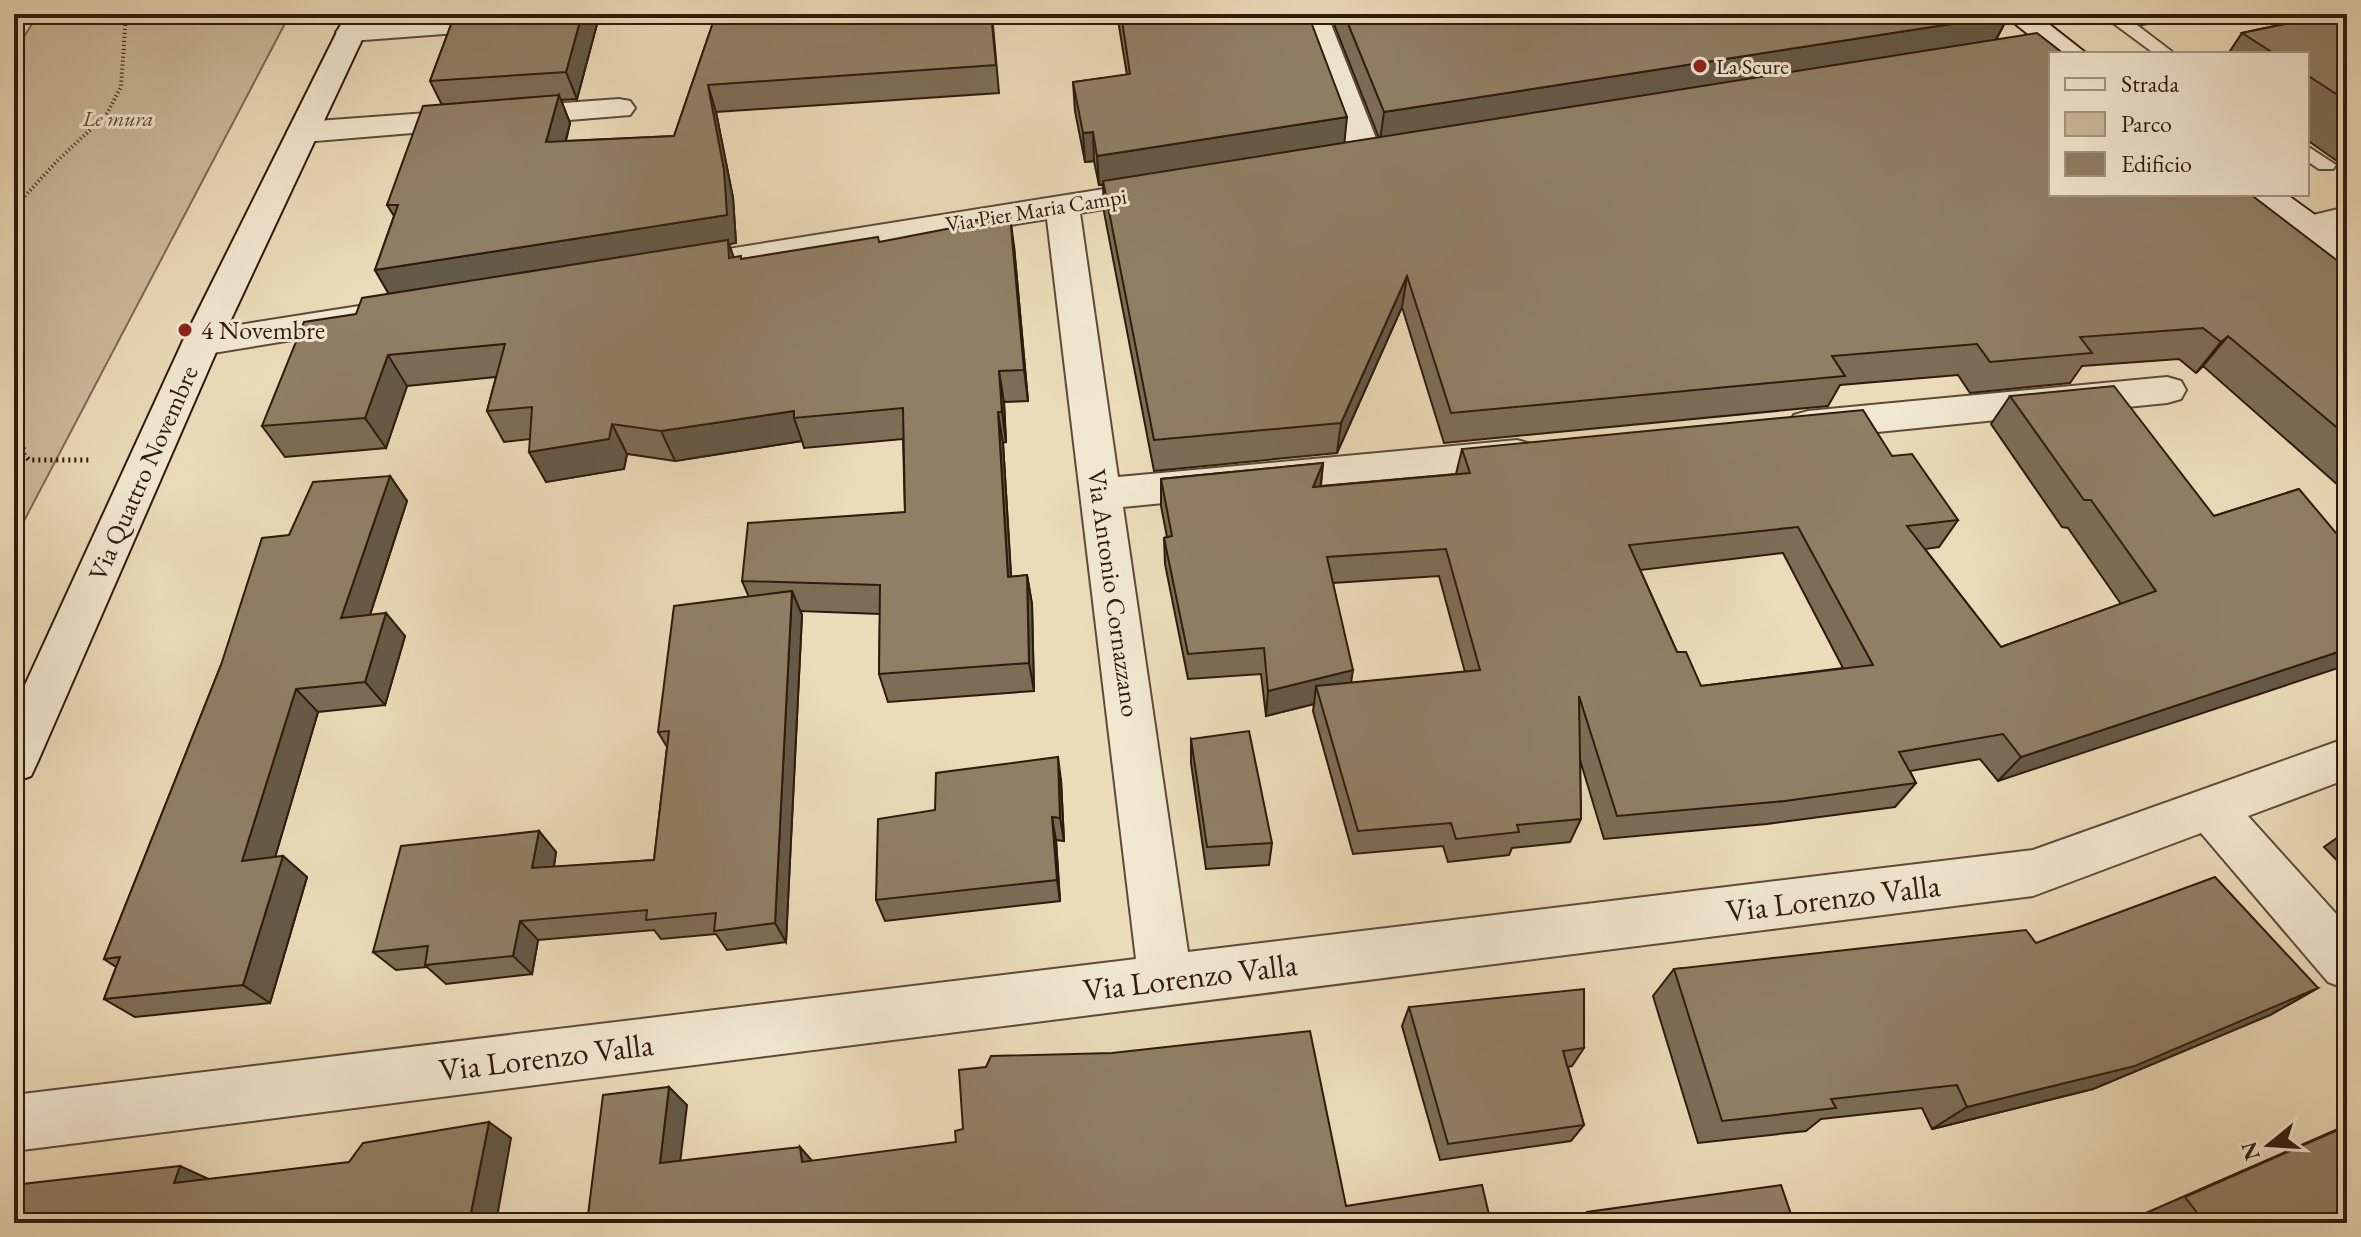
<svg xmlns="http://www.w3.org/2000/svg" width="2361" height="1237" font-family="'EB Garamond',serif">
<style>
.green{fill:#cbba9b;stroke:#7c6a54;stroke-width:2}
.lines{fill:none;stroke-linecap:round;stroke-linejoin:round}
.lane-casing{stroke:#5d4b37;stroke-width:4}
.street-casing{stroke:#5d4b37;stroke-width:4}
.secondary-casing{stroke:#2e1b0c;stroke-width:4}
.path-far1{stroke:#2e1b0c;stroke-width:4;stroke-dasharray:1 3;stroke-linecap:butt}
.path{stroke:#2e1b0c;stroke-width:5;stroke-dasharray:2 4;stroke-linecap:butt}
.lane{fill:#f2e8d1;fill-rule:evenodd}
.street{fill:#f2e8d1;fill-rule:evenodd}
.secondary{fill:#f2e8d1;fill-rule:evenodd}
.wall{fill:#7c6d57;stroke:#2e1b0c;stroke-width:2;fill-rule:evenodd}
.shaded-wall{fill:#655947;stroke:#2e1b0c;stroke-width:2}
.building{fill:#907f65;stroke:#2e1b0c;stroke-width:2;fill-rule:evenodd}
.poi-dot{fill:#8f2418;stroke:#f2e8d1;stroke-width:3}
.labels{text-anchor:middle;dominant-baseline:central;stroke-width:6;stroke-linejoin:round;paint-order:stroke}
.far-poi-label{font-size:22px;fill:#2e1b0c;stroke:#f2e8d1;text-anchor:start}
.far-park-label{font-size:22px;font-style:italic;fill:#5d4b37;stroke:#f2e8d1}
.far-street-label{font-size:22px;fill:#2e1b0c;stroke:#f2e8d1}
.poi-label{font-size:26px;fill:#2e1b0c;stroke:#f2e8d1;text-anchor:start}
.street-label{font-size:26px;fill:#2e1b0c;stroke:#f2e8d1}
.near-street-label{font-size:32px;fill:#2e1b0c;stroke:#f2e8d1}
</style>
<rect width="100%" height="100%" fill="#ebdbb8"/>
<filter id="stains"><feTurbulence type="fractalNoise" baseFrequency=".0025" numOctaves="4"/><feColorMatrix values="0 0 0 0 .2 0 0 0 0 .09 0 0 0 0 .02 0 0 0 .5 -.17"/></filter>
<radialGradient id="worn" r=".72"><stop offset=".6" stop-color="#630" stop-opacity="0"/><stop offset="1" stop-color="#630" stop-opacity=".3"/></radialGradient>
<path class="green" d="M38,14H290L14,540V53Z"/>
<g class="lines">
<g class="lane-casing">
<path id="lane" d="M2142,14H2177L2174,18L2137,25L2175,54H2155L2113,23L2116,19Z
M2307,146L2336,165L2333,169H2319L2307,161Z"/>
</g>
<g class="street-casing">
<path id="street" d="M474,14H604L600,20L590,23L351,41L341,38L336,32L341,26L351,23Z
M1299,14H1327L1383,156L1378,163L1367,166L1356,163L1351,156Z
M619,99L630,101L635,108L630,115L303,142L292,139L287,132L292,125L303,122Z
M1161,180L1173,183L1178,190L1173,197L1080,213L1118,477L1517,440L1531,444L1537,454L1531,464L1517,468L1123,507L1188,952L2033,850L2347,738V779L2248,816L2347,926V989L2328,982L2201,833L2033,896L14,1151V1095L1136,959L1047,219L684,278L672,275L666,267L672,259L684,256Z
M2347,207V227L2308,237L2296,233L2291,226L2296,219Z
M359,306L372,309L377,318L372,327L201,355L188,352L182,343L188,334L201,331Z
M2167,377L2181,381L2186,390L2181,399L2167,403L1808,439L1794,435L1788,425L1794,415L1808,411Z"/>
</g>
<g class="secondary-casing">
<path id="secondary" d="M346,14H374L220,343L38,761L31,776L14,782V709L182,343Z
M2003,14H2036L2087,54H2053Z
M2247,194H2286L2347,238V266L2335,263L2252,201Z"/>
</g>
<path class="path-far1" d="M279,14L286,22L302,23
M14,208L57,161L106,115L121,87L126,14"/>
<path class="path" d="M14,376L24,455L29,460H90"/>
<use href="#lane" class="lane"/>
<use href="#street" class="street"/>
<use href="#secondary" class="secondary"/>
</g>
<path class="wall" d="M455,14H593L597,24L577,99L561,100L570,123L566,141L674,136L716,14H992L999,93L716,112L733,198L736,243L729,244L734,258L742,259L879,242L1014,246L1028,401L1004,402L1006,442L1003,443L1011,577L1027,575L1032,604L1034,691L888,702L879,674L880,614L800,611L802,615L786,942L727,950L716,934L661,939L654,930L538,940L532,974L446,984L427,967L396,970L373,952L539,831L556,852L554,867L654,860L667,747L658,732L749,597L742,581L905,512L903,439L804,448L802,441L675,461L627,454L624,469L546,482L530,439L504,442L487,411L496,377L407,386L386,448L285,457L262,426L356,314L389,294L375,270L394,216L387,205L442,105L430,81Z
M1117,14H1308L1344,143L1379,138L1330,14H2008L2009,15L1996,40L2347,268V493L2203,366L2196,373L2179,359L2082,366L2070,383L1970,393L1958,375L1840,385L1828,406L1444,443L1402,307L1337,453L1154,471L1104,212L1103,185H1099L1094,161L1085,162L1075,111L1073,82L1127,75Z
M2298,14H2347V168L2307,140V54H2228L2242,33L2307,19Z
M2010,396L2214,516L2299,489L1998,781L1980,759L1910,771L1916,783L1895,807L1767,824L1604,839L1580,760L1581,819L1570,842L1512,848L1509,855L1448,862L1443,846L1353,854L1313,711L1314,704L1266,716L1261,674L1188,679L1165,564L1164,538L1167,537L1161,506V479L1323,463L1321,486L1456,474L1462,449L1892,456L1958,520L1939,547L1925,549L2001,647L2121,604L2068,528L2062,527L1991,424ZM1783,553L1843,668L1701,686L1677,652L1640,570ZM1439,576L1465,672L1351,683L1333,583Z
M390,476L407,501L370,615L405,636L385,705L318,712L275,857L283,856L307,877L270,1003L135,1017L104,999L116,967L104,959L221,665L289,535Z
M1191,739L1272,843L1269,865L1206,869L1191,763Z
M1061,780L1064,841L1056,840L1060,901L885,921L876,900L935,810Z
M2347,831V871L2324,847Z
M2036,943L2318,988L2270,1015L2093,1089L1932,1129L1922,1108L1821,1119L1806,1131L1698,1143L1653,996L1674,969Z
M1409,1007L1584,1048L1572,1066L1568,1067L1584,1125L1571,1141L1440,1160L1402,1026Z
M2347,1125V1223H2144L2139,1216Z
M1587,1212L1794,1223H1576Z"/>
<path class="shaded-wall" d="M582,14H593L597,24L577,99L566,72Z
M2009,15L1994,43L1380,141L1384,112Z
M708,85L716,112L733,198L736,243L729,244L738,271L729,258L391,298L375,270L727,215Z
M559,95L570,123L558,170L546,142Z
M1347,117L1344,147L1099,185L1097,156Z
M1093,132L1094,161L1085,162L1083,133Z
M1010,215L1014,246L1028,401L1024,370Z
M1407,276L1402,307L1337,453L1341,423Z
M2228,336L2203,366L2196,373L2221,342Z
M388,355L407,386L386,448L365,418Z
M999,371L1004,402L1006,442L1002,412Z
M794,411V418L802,441L675,461L661,431Z
M998,412L1003,443L1013,606L1008,577Z
M612,424L627,454L624,469L546,482L529,452Z
M1323,463L1320,490L1313,487Z
M390,476L407,501L361,642L341,618Z
M1027,575L1032,604L1034,691L1029,663Z
M792,591L802,615L786,942L775,923Z
M386,613L405,636L385,705L365,682Z
M2347,649V665L1998,781L2021,757Z
M1353,670L1349,696L1316,686L1314,704L1266,716L1268,691Z
M296,689L318,712L268,881L242,861Z
M1058,757L1061,780L1064,841L1060,818Z
M1052,817L1056,840L1060,901L1057,880Z
M539,831L556,852L550,889L532,868Z
M283,856L307,877L270,1003L243,985Z
M520,921L538,940L532,974L513,956Z
M2318,988L2270,1015L2093,1089L1932,1129L1967,1107Z
M669,1087L687,1105L678,1180L660,1163Z
M489,1122L511,1138L496,1223H469Z
M800,1147L814,1163L802,1162Z
M180,1166L213,1181L174,1183Z"/>
<path class="building" d="M455,14H582L566,72L430,81Z
M716,14H991L996,65L708,85L724,170L727,215L375,270L398,205H387L423,106L559,95L546,142L674,136Z
M1121,14H1308L1347,117L1097,156L1093,132L1083,133L1073,82L1130,74Z
M1344,14H2008L2009,15L1384,112Z
M2333,14H2347V101L2307,75V54H2275L2242,33Z
M2037,33L2064,54H2051V194H2250L2347,268V436L2228,336L2221,342L2203,328L2080,337L2092,353L1990,362L1977,344L1832,356L1845,376L1451,413L1407,276L1341,423L1154,440L1103,181Z
M1010,215L1024,370L999,371L1002,412H998L1008,577L1027,575L1029,663L879,674L880,585L742,581L748,523L905,512L903,408L794,418V411L661,431L612,424L609,439L529,452L532,407L487,411L505,344L388,355L365,418L262,426L304,322L356,314L362,298L728,240L729,258L741,256V259L878,237L879,242L962,226L970,221Z
M2114,386L2214,516L2299,489L2347,546V649L2021,757L2003,734L1899,752L1916,783L1785,801L1617,816L1579,696L1581,819L1517,825L1519,832L1456,839L1451,823L1358,831L1316,686L1480,670L1446,549L1327,557L1353,670L1268,691L1264,648L1188,654L1164,538L1172,536L1161,479L1323,463L1313,487L1470,473L1462,449L1863,410L1892,456L1912,454L1958,520L1907,526L2001,647L2156,591L2091,500H2084L2010,396ZM1798,527L1873,665L1701,686L1686,652H1677L1629,545Z
M390,476L341,618L386,613L365,682L296,689L242,861L283,856L243,985L104,999L120,957L104,959L221,665L262,538L289,535L313,482Z
M792,591L775,923L714,931L716,913L646,920L647,910L520,921L513,956L425,965L428,946L373,952L401,846L539,831L532,868L654,860L669,731L658,732L674,606Z
M1249,731L1272,843L1207,847L1191,739Z
M1058,757L1060,818L1052,817L1057,880L876,900L878,819L935,810L936,773Z
M2215,877L2318,988L2135,1066L1967,1107L1957,1085L1831,1099L1836,1108L1722,1121L1674,969L2026,930L2036,943Z
M1584,989V1048L1563,1051L1584,1125L1448,1144L1409,1007Z
M1310,1031L1346,1206L1482,1185L1491,1223H587L603,1095L669,1087L660,1163L800,1147L802,1162L956,1142L955,1131L963,1129L959,1070L986,1067L991,1056L1112,1053Z
M489,1122L469,1223H14V1185L180,1166L174,1183L349,1162L363,1143Z
M2347,1126V1223H2205L2185,1197Z
M1781,1185L1794,1223H1586L1587,1212Z"/>
<g class="poi-dot">
<circle cx="1700" cy="66" r="8"/>
<circle cx="185" cy="330" r="8"/>
</g>
<g class="labels">
<g class="far-poi-label">
<text x="1716" y="66">La Scure</text>
</g>
<g class="far-park-label">
<text x="118" y="118">Le mura</text>
</g>
<g class="far-street-label">
<text transform="translate(1036 210) rotate(-9)">Via Pier Maria Campi</text>
</g>
<g class="poi-label">
<text x="201" y="330">4 Novembre</text>
</g>
<g class="street-label">
<text transform="translate(143 473) rotate(-66)">Via Quattro Novembre</text>
<text transform="translate(1114 593) rotate(82)">Via Antonio Cornazzano</text>
</g>
<g class="near-street-label">
<text transform="translate(1833 898) rotate(-7)">Via Lorenzo Valla</text>
<text transform="translate(1190 977) rotate(-7)">Via Lorenzo Valla</text>
<text transform="translate(546 1057) rotate(-7)">Via Lorenzo Valla</text>
</g>
</g>
<rect width="2361" height="1237" fill="none" stroke="#ebdbb8" stroke-width="48"/>
<rect x="16" y="16" width="2329" height="1205" fill="none" stroke="#2e1b0c" stroke-width="4"/>
<rect x="24" y="24" width="2313" height="1189" fill="none" stroke="#2e1b0c" stroke-width="2"/>
<rect x="2049" y="52" width="260" height="144" fill="#f2e8d1" stroke="#a49682" stroke-width="2"/>
<rect x="2065" y="78" width="40" height="12" fill="#f2e8d1" stroke="#a49682" stroke-width="2"/>
<text x="2121" y="92" font-size="24" fill="#2e1b0c">Strada</text>
<rect x="2065" y="112" width="40" height="24" fill="#cbba9b" stroke="#a49682" stroke-width="2"/>
<text x="2121" y="132" font-size="24" fill="#2e1b0c">Parco</text>
<rect x="2065" y="152" width="40" height="24" fill="#907f65" stroke="#a49682" stroke-width="2"/>
<text x="2121" y="172" font-size="24" fill="#2e1b0c">Edificio</text>
<g transform="translate(2269 1145) rotate(252)" stroke="#f2e8d1" stroke-width="6" paint-order="stroke">
<path d="M0-6L14 30L0 20L-14 30Z" fill="#2e1b0c"/>
<text y="-12" font-size="22" font-weight="bold" text-anchor="middle" fill="#2e1b0c">N</text>
</g>
<rect width="100%" height="100%" filter="url(#stains)"/>
<rect width="100%" height="100%" fill="url(#worn)"/>
</svg>
